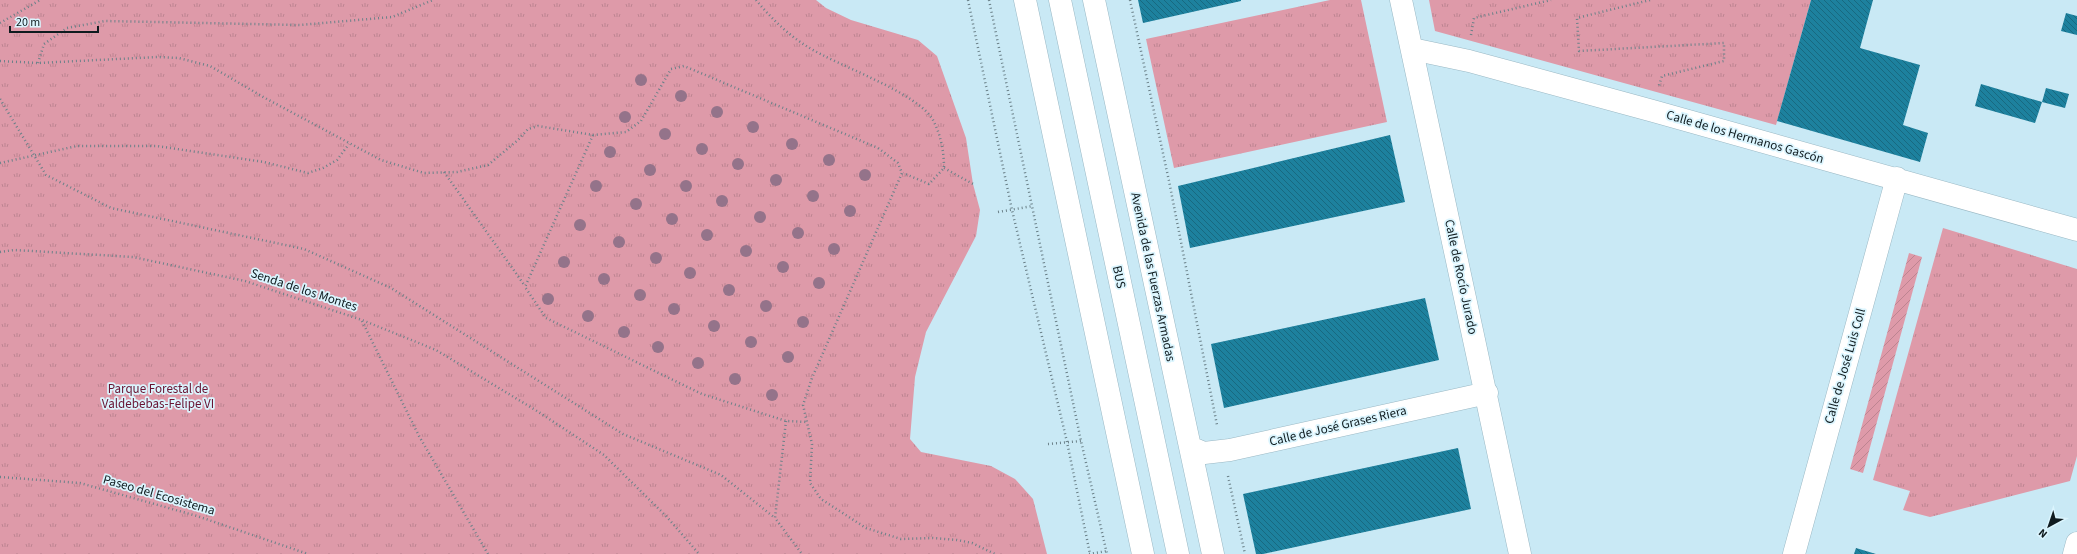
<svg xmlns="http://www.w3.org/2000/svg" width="2077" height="554" font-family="'Source Sans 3',sans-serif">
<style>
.grass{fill:url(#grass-tufts)}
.garden{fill:url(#garden-furrows)}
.building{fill:url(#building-back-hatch)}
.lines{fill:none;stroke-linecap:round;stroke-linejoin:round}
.minor-casing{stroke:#9ab8c4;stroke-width:23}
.path{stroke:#6b8189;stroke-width:2.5;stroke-dasharray:1 3;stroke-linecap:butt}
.minor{stroke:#fff;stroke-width:22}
.tree{fill:#94738a}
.labels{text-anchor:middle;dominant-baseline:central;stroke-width:3.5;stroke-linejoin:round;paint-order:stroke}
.street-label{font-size:13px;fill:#0f1b1f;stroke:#dbf5fe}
.park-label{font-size:13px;fill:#691332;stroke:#dbf5fe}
</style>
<defs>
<pattern id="grass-tufts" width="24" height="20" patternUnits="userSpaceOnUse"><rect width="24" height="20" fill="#de9aa9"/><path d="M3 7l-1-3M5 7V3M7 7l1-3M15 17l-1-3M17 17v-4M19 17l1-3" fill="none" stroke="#bd8491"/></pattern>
<pattern id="garden-furrows" width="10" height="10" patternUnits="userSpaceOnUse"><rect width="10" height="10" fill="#de9aa9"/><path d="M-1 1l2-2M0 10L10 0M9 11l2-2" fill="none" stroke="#bd8491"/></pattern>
<pattern id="building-back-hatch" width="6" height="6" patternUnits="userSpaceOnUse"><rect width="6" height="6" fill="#1d819e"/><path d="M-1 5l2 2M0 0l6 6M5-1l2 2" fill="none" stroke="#186980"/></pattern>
</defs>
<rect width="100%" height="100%" fill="#c9e9f5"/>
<path class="grass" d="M0,0H816L826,8L851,20L918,40L937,56L966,138L973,184L980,210L976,236L926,332L915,377L910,439L921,452L991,466L1015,479L1033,499L1047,554H0Z
M1330,0H1361L1387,122L1174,168L1146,39Z
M1429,0H1811L1776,125L1435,31Z
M1943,228L2077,269V456L2070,481L1930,517L1903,510L1910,491L1873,480Z"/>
<path class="garden" d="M1909,253L1922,257L1863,473L1850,469Z"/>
<path class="building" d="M1138,0H1241V1L1143,23Z
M1811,0H1873L1860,48L1920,65L1903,125L1928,133L1920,162L1777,121Z
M2066,13L2077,16V35L2061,31Z
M1981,84L2042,102L2035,123L1975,106Z
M2046,88L2069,94L2065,108L2042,102Z
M1390,135L1405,202L1190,248L1178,186Z
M1425,298L1439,360L1224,408L1211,344Z
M1458,448L1471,509L1263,554H1256L1243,494Z
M1856,548L1876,554H1854Z"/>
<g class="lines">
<g class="minor-casing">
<path id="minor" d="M1025,0L1143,554
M1060,0L1178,554
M1094,0L1213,554
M1401,0L1520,554
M1412,49L1469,61L1653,111L2077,230
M1190,447L1204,453L1230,450L1487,393
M1794,554L1897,178
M2074,554L2077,543"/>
</g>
<path class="path" d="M756,0C771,18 788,35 808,47C838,66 917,92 933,120C941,135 944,152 944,168L929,184L903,173
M968,0L1012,210L1067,442L1090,554
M989,0L1081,441L1107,554
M1130,0L1169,181L1217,425
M1650,0L1577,18L1579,51L1724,43V61L1662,76L1659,86
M0,23L40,0
M1471,35L1474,18L1551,0
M0,61L38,63L158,57L179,58L210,66L265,98L381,160L424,173L457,172L488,165L518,140L528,129L538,126L593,135L626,132L641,121L671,69L684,66L878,148L898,163L902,173L812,378L803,405L812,444L810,483L821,499L866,528L901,539L933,538L957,540L972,543L995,554
M38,63L44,44L67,28L105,21L300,25L392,17L433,0
M0,99L46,175L111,208L304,249L391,288L623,434L721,475L775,518
M593,135L525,287L546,318L702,394L786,421L807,422
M0,163L77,146H157L264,162L308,173L323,168L337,160L349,144
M944,168L973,184
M444,172L525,286
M998,212L1033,206
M0,252L14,250L133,257L245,281L362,320L436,350L537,411L604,455L667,517L699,554
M362,321L419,436L488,554
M786,421L775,518L802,554
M1048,444L1081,441
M1228,476L1245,554
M0,477L80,483L197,516L308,554
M1089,554L1107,551"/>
<use href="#minor" class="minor"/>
</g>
<g class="tree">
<circle cx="641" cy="80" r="6"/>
<circle cx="681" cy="96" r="6"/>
<circle cx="717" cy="112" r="6"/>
<circle cx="625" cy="117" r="6"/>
<circle cx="753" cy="127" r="6"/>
<circle cx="665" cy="134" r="6"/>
<circle cx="792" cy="144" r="6"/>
<circle cx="702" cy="149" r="6"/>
<circle cx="610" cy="152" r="6"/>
<circle cx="829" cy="160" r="6"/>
<circle cx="738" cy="164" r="6"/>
<circle cx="650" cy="170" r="6"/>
<circle cx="865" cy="175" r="6"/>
<circle cx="776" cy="180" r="6"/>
<circle cx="596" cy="186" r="6"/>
<circle cx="686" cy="186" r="6"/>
<circle cx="813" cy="196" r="6"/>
<circle cx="722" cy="201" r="6"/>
<circle cx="636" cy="204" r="6"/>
<circle cx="850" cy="211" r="6"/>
<circle cx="760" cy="217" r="6"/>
<circle cx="672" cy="219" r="6"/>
<circle cx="580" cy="225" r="6"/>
<circle cx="798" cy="233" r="6"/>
<circle cx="707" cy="235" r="6"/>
<circle cx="619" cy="242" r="6"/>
<circle cx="834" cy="249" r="6"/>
<circle cx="746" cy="251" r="6"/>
<circle cx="656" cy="258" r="6"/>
<circle cx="564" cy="262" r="6"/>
<circle cx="783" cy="267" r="6"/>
<circle cx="690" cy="273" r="6"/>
<circle cx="604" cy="279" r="6"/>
<circle cx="819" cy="283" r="6"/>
<circle cx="729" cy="290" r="6"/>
<circle cx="640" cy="295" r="6"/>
<circle cx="548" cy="299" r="6"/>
<circle cx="766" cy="306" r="6"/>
<circle cx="674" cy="309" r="6"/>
<circle cx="588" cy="316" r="6"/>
<circle cx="803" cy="322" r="6"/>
<circle cx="714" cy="326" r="6"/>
<circle cx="624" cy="332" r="6"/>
<circle cx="751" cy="342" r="6"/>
<circle cx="658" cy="347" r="6"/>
<circle cx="788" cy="357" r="6"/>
<circle cx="698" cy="363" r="6"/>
<circle cx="735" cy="379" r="6"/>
<circle cx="772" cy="395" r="6"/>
</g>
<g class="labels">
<g class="street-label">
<text transform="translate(1745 137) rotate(16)">Calle de los Hermanos Gascón</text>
<text transform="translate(1119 277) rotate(78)">BUS</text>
<text transform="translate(1153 277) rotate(78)">Avenida de las Fuerzas Armadas</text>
<text transform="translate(1461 277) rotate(78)">Calle de Rocío Jurado</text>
<text transform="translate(304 290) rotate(18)">Senda de los Montes</text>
<text transform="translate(1845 366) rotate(-74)">Calle de José Luis Coll</text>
<text transform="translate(1338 426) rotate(-13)">Calle de José Grases Riera</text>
<text transform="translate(159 495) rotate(16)">Paseo del Ecosistema</text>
</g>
<g class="park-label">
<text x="158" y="389">Parque Forestal de<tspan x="158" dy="15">Valdebebas-Felipe VI</tspan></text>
</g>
</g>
<g transform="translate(2049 526) rotate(220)" stroke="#dbf5fe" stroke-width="3" paint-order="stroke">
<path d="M0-3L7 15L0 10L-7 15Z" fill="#0f1b1f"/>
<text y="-6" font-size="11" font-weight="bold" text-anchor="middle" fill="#0f1b1f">N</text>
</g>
<path d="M10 26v6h88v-6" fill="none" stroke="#0f1b1f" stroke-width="2"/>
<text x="16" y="26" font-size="12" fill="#0f1b1f" stroke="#dbf5fe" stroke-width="3" paint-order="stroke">20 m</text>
</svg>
